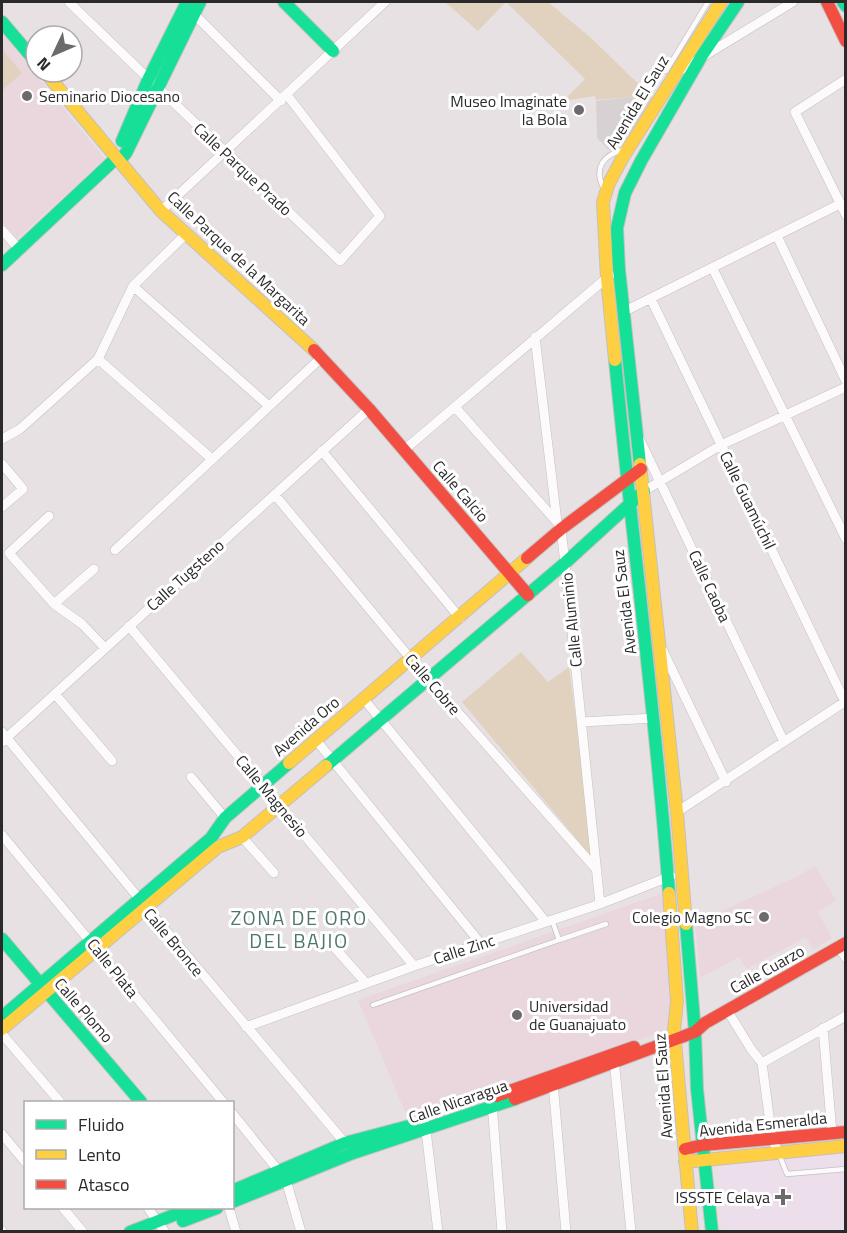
<svg xmlns="http://www.w3.org/2000/svg" width="847" height="1233" font-family="'Titillium Web',sans-serif">
<style>
.education{fill:#ead7de}
.medical{fill:#ecdeeb}
.green{fill:#e1d2bf}
.plaza{fill:#d8d1d4}
.lines{fill:none;stroke-linecap:round;stroke-linejoin:round}
.lane-casing{stroke:#c2c1c2;stroke-width:6}
.street-casing{stroke:#c2c1c2;stroke-width:10}
.fast-casing{stroke:#c2c1c2;stroke-width:14}
.slow-casing{stroke:#c2c1c2;stroke-width:14}
.jam-casing{stroke:#c2c1c2;stroke-width:14}
.lane{stroke:#fcfafb;stroke-width:4.5}
.street{stroke:#fcfafb;stroke-width:9}
.fast{stroke:#16e098;stroke-width:12}
.slow{stroke:#ffcf43;stroke-width:12}
.jam{stroke:#f24e42;stroke-width:12}
.poi-dot{fill:#6c6a6b;stroke:#fff;stroke-width:2}
.labels{text-anchor:middle;dominant-baseline:central;stroke-width:6;stroke-linejoin:round;paint-order:stroke}
.poi-label{font-size:16px;fill:#2a2a2a;stroke:#fff;text-anchor:end}
.street-label{font-size:16px;fill:#2a2a2a;stroke:#fff}
.quarter-label{font-size:20px;letter-spacing:1.5px;fill:#4f766e;stroke:#fff}
</style>
<rect width="100%" height="100%" fill="#e8e1e4"/>
<path class="education" d="M2,33L105,159L17,239L2,221Z
M815,866L836,900L818,912L832,938L813,950L806,937L747,969L739,957L700,978L695,923L794,878Z
M663,893L674,995L667,1030L409,1122L358,1000Z"/>
<path class="medical" d="M845,1151V1231H723L717,1163Z"/>
<path class="green" d="M445,2H548L590,37L653,98L645,110L631,97L596,100L595,96L563,101L585,79L506,2L478,31Z
M2,49L22,73L2,91Z
M521,652L548,682L569,667L595,861L462,702Z"/>
<path class="plaza" d="M631,97L645,110L632,133L618,139L619,148L610,151L597,138L596,101Z"/>
<g class="lines">
<g class="lane-casing">
<path id="lane" d="M666,71L708,2
M603,187C594,168 603,155 623,150
M559,940L606,924
M373,1005L559,940L552,920
M779,1154L787,1174L846,1169"/>
</g>
<g class="street-casing">
<path id="street" d="M69,2C158,89 250,174 340,261L380,216L287,95
M191,11L281,101
M676,73L793,2
M846,79L795,112L846,215
M161,211L385,2
M2,230L19,249
M777,236L846,381
M713,269L846,539
M133,286L269,406
M651,299L845,702
M623,312L840,204
M535,337L557,522L561,529L565,563L600,904
M98,359L212,459
M455,407L557,522
M639,438L784,742
M2,439L20,429L98,359L133,286L186,234
M404,450L610,275
M322,451L460,618
M2,464L23,489L2,507
M644,491L721,445L846,387
M275,495L410,658L597,870
M49,516L9,553L54,604L82,624L105,648
M115,550L322,357
M54,604L94,569
M129,626L414,966
M663,651L726,782
M55,694L112,761
M363,698L546,922
M582,722L654,718
M2,732L146,907L345,1143
M316,740L481,944
M2,742L369,409
M191,777L225,818
M677,812L846,701
M2,835L223,1102
M242,837L274,873
M326,938L366,983
M839,947L846,958
M727,1010L751,1049L762,1063L772,1138L778,1152
M246,1027L414,966L600,904L671,876
M823,1028L832,1133
M2,1034L60,1102
M614,1059L631,1232
M762,1063L846,1016
M553,1083L566,1232
M492,1103L502,1232
M232,1113L286,1180L301,1232
M425,1122L438,1232
M2,1134L26,1163
M63,1208L83,1232
M148,1208L165,1232
M229,1208L236,1232
M2,1231V1232"/>
</g>
<g class="fast-casing">
<path id="fast" d="M284,2L333,51
M843,2L846,6
M2,22L36,62
M122,141L148,80L187,2
M2,265L112,162L120,160L126,153L200,2
M615,360C632,538 656,715 669,893
M640,464L619,269L617,228L625,193L641,161L701,57L738,2
M326,766L565,563L644,491
M686,924L695,1032L697,1089L712,1232
M2,939L141,1102
M2,1017L211,838L225,818L289,763
M232,1191L345,1143L413,1125
M232,1202L353,1153L515,1099
M183,1221L217,1208
M130,1232L192,1208"/>
</g>
<g class="slow-casing">
<path id="slow" d="M45,72L161,211L314,350
M615,360L607,278L603,202L609,183L623,157L721,2
M640,464L677,812L686,924
M289,763L527,558
M669,893L677,1001L674,1031L692,1232
M2,1029L218,847L242,837L326,766
M685,1162L846,1146"/>
</g>
<g class="jam-casing">
<path id="jam" d="M827,2L846,41
M314,350L369,409L528,595
M527,558L561,529L641,469
M496,1096L634,1047
M515,1099L695,1032L705,1023L846,943
M685,1149L703,1145L846,1132"/>
</g>
<use href="#lane" class="lane"/>
<use href="#street" class="street"/>
<use href="#fast" class="fast"/>
<use href="#slow" class="slow"/>
<use href="#jam" class="jam"/>
</g>
<g class="poi-dot">
<circle cx="27" cy="96" r="6"/>
<circle cx="579" cy="110" r="6"/>
<circle cx="764" cy="917" r="6"/>
<circle cx="517" cy="1015" r="6"/>
<path d="M780 1188h6v6h6v6h-6v6h-6v-6h-6v-6h6z"/>
</g>
<g class="labels">
<g class="poi-label">
<text x="39" y="96" text-anchor="start">Seminario Diocesano</text>
<text x="567" y="101">Museo Imaginate<tspan x="567" dy="18">la Bola</tspan></text>
<text x="752" y="917">Colegio Magno SC</text>
<text x="529" y="1006" text-anchor="start">Universidad<tspan x="529" dy="18">de Guanajuato</tspan></text>
<text x="770" y="1197">ISSSTE Celaya</text>
</g>
<g class="street-label">
<text transform="translate(637 102) rotate(-59)">Avenida El Sauz</text>
<text transform="translate(243 169) rotate(43)">Calle Parque Prado</text>
<text transform="translate(239 258) rotate(43)">Calle Parque de la Margarita</text>
<text transform="translate(461 491) rotate(49)">Calle Calcio</text>
<text transform="translate(748 500) rotate(64)">Calle Guamúchil</text>
<text transform="translate(185 575) rotate(-42)">Calle Tugsteno</text>
<text transform="translate(710 586) rotate(65)">Calle Caoba</text>
<text transform="translate(624 602) rotate(-97)">Avenida El Sauz</text>
<text transform="translate(571 620) rotate(-96)">Calle Aluminio</text>
<text transform="translate(433 684) rotate(49)">Calle Cobre</text>
<text transform="translate(306 726) rotate(-41)">Avenida Oro</text>
<text transform="translate(272 796) rotate(50)">Calle Magnesio</text>
<text transform="translate(174 942) rotate(50)">Calle Bronce</text>
<text transform="translate(464 949) rotate(-18)">Calle Zinc</text>
<text transform="translate(113 968) rotate(51)">Calle Plata</text>
<text transform="translate(767 969) rotate(-29)">Calle Cuarzo</text>
<text transform="translate(84 1010) rotate(49)">Calle Plomo</text>
<text transform="translate(663 1086) rotate(-94)">Avenida El Sauz</text>
<text transform="translate(458 1101) rotate(-19)">Calle Nicaragua</text>
<text transform="translate(763 1124) rotate(-6)">Avenida Esmeralda</text>
</g>
<g class="quarter-label">
<text x="299" y="917">ZONA DE ORO<tspan x="299" dy="23">DEL BAJIO</tspan></text>
</g>
</g>
<rect width="847" height="1233" fill="none" stroke="#2a2a2a" stroke-width="6"/>
<rect x="24" y="1101" width="210" height="108" fill="#ffffff" stroke="#aaaaaa" stroke-width="1.5"/>
<rect x="36" y="1120" width="30" height="9" fill="#16e098" stroke="#aaaaaa" stroke-width="1.5"/>
<text x="78" y="1131" font-size="18" fill="#2a2a2a">Fluido</text>
<rect x="36" y="1150" width="30" height="9" fill="#ffcf43" stroke="#aaaaaa" stroke-width="1.5"/>
<text x="78" y="1161" font-size="18" fill="#2a2a2a">Lento</text>
<rect x="36" y="1180" width="30" height="9" fill="#f24e42" stroke="#aaaaaa" stroke-width="1.5"/>
<text x="78" y="1191" font-size="18" fill="#2a2a2a">Atasco</text>
<g transform="translate(54 54) rotate(226)"><circle r="28" fill="#ffffff" stroke="#aaaaaa" stroke-width="1.5"/>
<path d="M0-4.5L10 22L0 15L-10 22Z" fill="#6c6a6b"/>
<text y="-9" font-size="16" font-weight="bold" text-anchor="middle" fill="#2a2a2a">N</text>
</g>
</svg>
